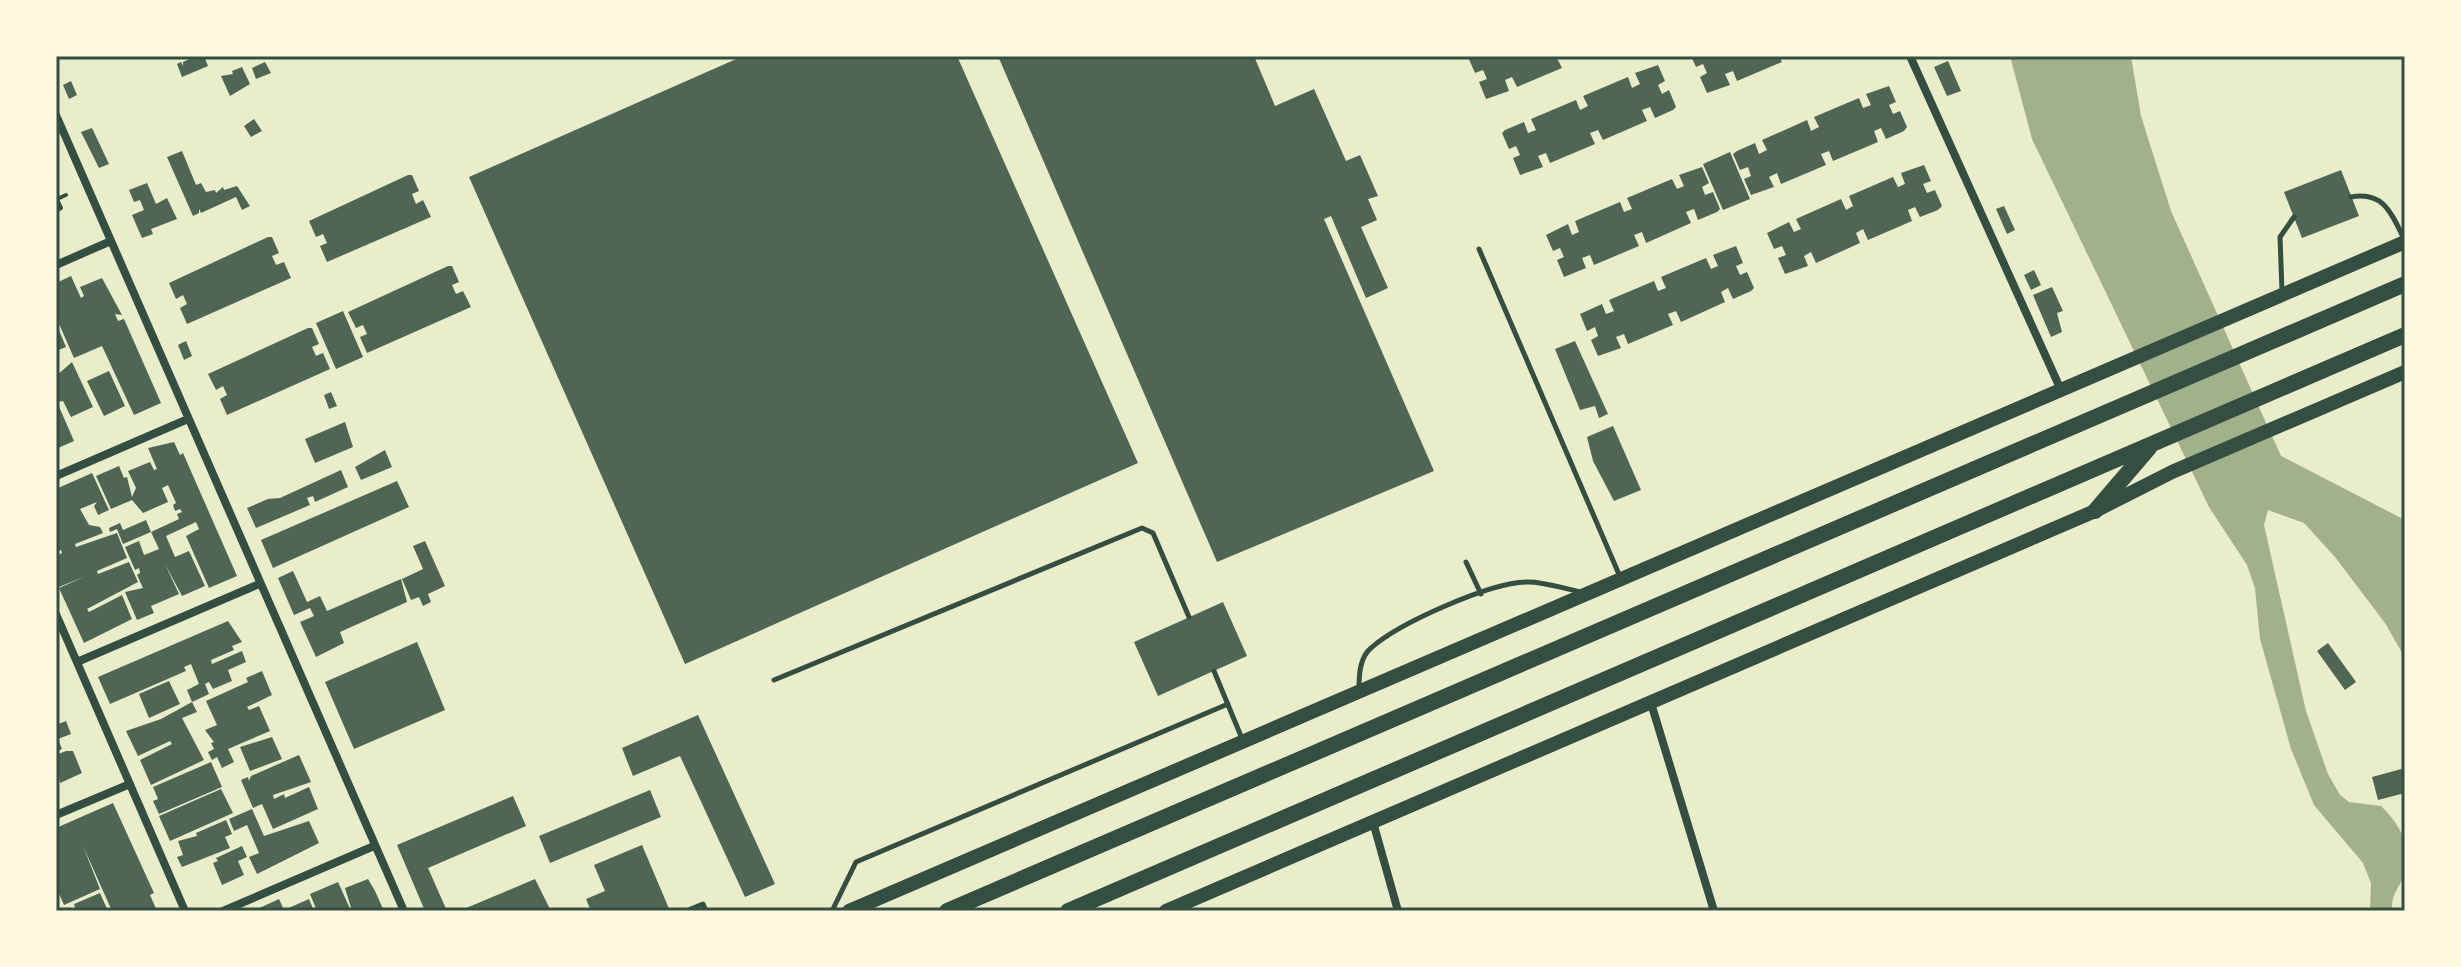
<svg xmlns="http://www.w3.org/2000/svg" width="2461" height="967" font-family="Signika,sans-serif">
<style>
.water{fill:#a3b18a}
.building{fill:#4f6655}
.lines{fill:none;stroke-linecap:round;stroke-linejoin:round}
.path{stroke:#344e41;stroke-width:4}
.service{stroke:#344e41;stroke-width:5}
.minor{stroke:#344e41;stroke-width:8}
.secondary{stroke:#344e41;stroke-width:14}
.trunk{stroke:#344e41;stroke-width:16}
.neatline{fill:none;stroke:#344e41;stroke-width:3}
</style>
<rect width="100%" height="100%" fill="#e9edc9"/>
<path class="water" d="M2010,56H2131L2141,116L2171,211L2281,456L2405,520V658L2385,623L2335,557L2304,523L2268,510L2264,525L2306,711L2328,774L2340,795L2349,802L2381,806C2400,824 2414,849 2404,876C2398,890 2391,894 2392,911H2370L2371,883L2363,863L2314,805L2291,749L2260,639L2255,588L2247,565L2209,507L2032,139Z"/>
<path class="building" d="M196,56H204L208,66L182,77L177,64L181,62L183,66V62Z
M743,56H957L1138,463L685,664L469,177Z
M998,56H1254L1275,106L1314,89L1346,161L1360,155L1378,196L1368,199L1377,220L1361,227L1388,288L1366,298L1331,216L1324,219L1434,471L1217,562Z
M1556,56L1562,68L1517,87L1512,77L1505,80L1509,91L1486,99L1479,82L1487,79L1483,70L1475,73L1468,57Z
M1691,56H1779L1782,62L1737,81L1733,71L1725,74L1730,85L1707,93L1700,77L1707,73L1703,64L1696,67Z
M1948,61L1961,91L1947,96L1934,67Z
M265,62L271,73L256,79L252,68Z
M1658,65L1665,81L1658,85L1662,94L1669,90L1676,107L1673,110L1655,118L1650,107L1642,110L1647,121L1603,140L1598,130L1590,133L1595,144L1550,163L1546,153L1538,156L1543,167L1520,175L1513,158L1520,155L1516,146L1509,149L1502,133L1505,130L1524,122L1528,133L1536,130L1531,119L1576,100L1580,110L1588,106L1583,96L1628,77L1632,88L1640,84L1635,73Z
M242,67L250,84L230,96L221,76L233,74L232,71Z
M71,81L77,95L69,99L63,85Z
M1889,86L1896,102L1889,105L1893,114L1900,111L1907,127L1904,131L1886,139L1881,128L1874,131L1878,142L1833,161L1829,151L1821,154L1826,165L1781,184L1777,173L1769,177L1774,187L1751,195L1744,179L1751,176L1748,167L1740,170L1733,154L1737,151L1755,143L1759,154L1767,150L1762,140L1807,120L1811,131L1819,127L1814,117L1859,98L1863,108L1871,105L1866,94Z
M254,119L262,131L251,137L244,126Z
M92,128L109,164L99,168L81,132Z
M182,151L196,185L201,183L206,192L215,190L216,193L223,187L224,190L237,186L250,206L242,210L236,197L201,213L199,209V213L193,216L167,157Z
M1730,152L1750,199L1723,210L1703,164Z
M1924,165L1931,181L1923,184L1927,193L1935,190L1942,206L1938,210L1920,217L1915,207L1908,210L1912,221L1868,240L1863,229L1856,233L1860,243L1816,263L1811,252L1804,256L1808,266L1785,274L1778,258L1786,255L1782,246L1774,249L1767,233L1789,222L1794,232L1801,229L1796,219L1841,199L1846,210L1853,206L1849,196L1893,177L1898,187L1905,184L1901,173Z
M1702,167L1709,183L1702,187L1705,195L1713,192L1720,209L1717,212L1698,220L1694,209L1686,212L1691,223L1646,243L1642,232L1634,235L1639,246L1594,265L1590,255L1582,258L1586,268L1564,277L1557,260L1564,257L1560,248L1553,251L1546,235L1568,224L1572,235L1579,232L1575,221L1620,202L1624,212L1632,209L1627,198L1672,179L1677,189L1684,186L1679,175Z
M2341,170L2359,216L2302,238L2284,192Z
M408,175H412L419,191L412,194L416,204L423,200L431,217L327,262L320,246L327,243L323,234L316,237L309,221Z
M147,183L156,204L167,198L177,219L151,229L153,234L142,238L132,215L144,210L140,200L134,202L129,190Z
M2004,206L2015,230L2007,234L1996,209Z
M268,237H272L279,253L272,256L276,265L284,262L291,278L187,324L180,308L187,304L183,295L176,299L169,283Z
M1736,246L1743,263L1736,266L1740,275L1747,272L1754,288L1751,291L1733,299L1728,288L1721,292L1725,302L1681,322L1676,311L1668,314L1673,325L1628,344L1624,334L1616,337L1621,348L1598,356L1591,340L1598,336L1595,327L1587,331L1580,314L1602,304L1606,314L1614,311L1609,300L1654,281L1658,291L1666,288L1661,277L1706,258L1711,269L1718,266L1713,255Z
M448,266H452L459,282L452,285L456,294L463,291L471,307L367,353L360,337L367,334L363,325L356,328L348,312Z
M2034,270L2041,285L2031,290L2024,275Z
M71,276L81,298L84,296L80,287L102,278L122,315L115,314L118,321L124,319L161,403L134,415L102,346L74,358L56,317V283Z
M2052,287L2063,311L2057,313L2062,332L2051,337L2033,295Z
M343,311L363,357L336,369L316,323Z
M56,323L66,347L56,351Z
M308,328H312L319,344L312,347L316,356L323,353L330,369L227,415L220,399L227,395L223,386L216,390L208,374Z
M186,341L192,356L184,360L178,345Z
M1575,341L1608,414L1599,418L1595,406L1580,410L1555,349Z
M72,362L93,407L71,417L63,401L57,402L74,441L56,449V376Z
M109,371L125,406L104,416L87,381Z
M331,392L337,406L329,409L324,395Z
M345,422L353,447L315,463L305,439Z
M1613,426L1641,490L1614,501L1593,461L1587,437Z
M174,442L180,455L183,453L237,576L209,588L186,536L199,529L196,522L166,536L175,557L189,551L205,586L182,596L165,564L179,594L151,606L154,613L137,620L125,592L143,588L137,575L140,573L139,568L135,570L125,547L139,541L144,555L159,549L151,532L179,519L177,514L182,512L180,509L175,511L173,505L176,503L168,485L162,488L168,502L143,513L132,500L111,509L96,476L119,466L124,478L127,477L132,497L136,488L128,471L150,462L154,470L157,469L148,448Z
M385,450L392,467L361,480L355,467Z
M341,470L348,487L315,502L313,496L307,498L310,505L256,528L247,508L268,499L280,498Z
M92,473L109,510L98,515L94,506L97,502L80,509L89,525L100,527L103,533L75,544L76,547L117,533L127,558L97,571L98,574L129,562L138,582L87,609L89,612L122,595L132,619L84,643L59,588L86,576L59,587L56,580V556L62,553L61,550L56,552V489Z
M397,481L409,507L273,568L261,540Z
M146,520L151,532L123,544L117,529L110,532L109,528L120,523L123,530Z
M425,541L445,586L428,594L431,602L423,606L419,597L411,600L402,579L423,569L413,546Z
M293,571L307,602L320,596L327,611L401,579L407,602L340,632L344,643L316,657L300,622L314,616L310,608L294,615L278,578Z
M1223,602L1247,656L1158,696L1134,642Z
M228,621L242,642L232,646L234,650L211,660L212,664L242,651L246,662L228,670L232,681L213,689L209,682L205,684L209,694L192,702L187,690L199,684L191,664L184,667L186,671L110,704L98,677Z
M417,642L445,710L354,749L325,682Z
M2328,643L2356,682L2345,690L2317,651Z
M262,671L272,695L247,707L249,710L259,706L270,731L228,749L234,762L222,768L217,757L212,760L208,752L214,749L211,743L214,742L205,730L217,725L206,701L248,682L246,678Z
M169,681L180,704L149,718L139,694Z
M192,702L197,712L182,718L204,760L151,785L140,760L172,744L170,741L138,756L126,731L161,719Z
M698,715L775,884L745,897L680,756L633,776L622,748Z
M66,721L71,734L58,739L62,749L56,752V725Z
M272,737L282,759L250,771L240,747Z
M66,751H73L82,773L60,783L56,755Z
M299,755L311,782L273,795L274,799L284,794L285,798L309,787L318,809L273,829L262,804L253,808L241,780L248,777L249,781L251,776Z
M211,762L222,787L159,814L153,801L158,799L153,787Z
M2405,768V793L2378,800L2372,777Z
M221,789L233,813L170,841L159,816Z
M650,790L661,817L550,863L539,836Z
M513,796L526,826L428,868L447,911H425L397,845Z
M113,803L154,893L150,895L157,911H112L83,846L100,889L64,905L56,887V828Z
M252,809L264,836L309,821L319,843L257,874L249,857L259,853L247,825L234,831L229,819Z
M226,820L232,834L225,837L230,848L182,867L177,857L183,855L178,841L197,836L196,833Z
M642,845L670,911H591L586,899L605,891L594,865Z
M242,846L247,857L238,861L244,875L222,885L213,863L218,861L216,858Z
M368,879L375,891L384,911H352L345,888Z
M535,879L551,911H459L502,893Z
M338,882L351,911H317L310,894Z
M100,893L108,911H76L74,904Z
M279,899L284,910L309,899L314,911H253Z"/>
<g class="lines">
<path class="path" d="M56,197L61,208L56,211
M57,199L66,195"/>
<path class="service" d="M2351,197C2385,191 2392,215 2405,241
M1479,249L1621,579
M2282,291L2280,237L2294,217
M1466,562L1481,594
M1214,671L1243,741
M774,680L1142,528L1153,533L1189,617
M1359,688C1359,674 1360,657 1371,648C1399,623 1489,583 1526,582C1543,581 1564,589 1582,592
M686,911L703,904L706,911
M832,911L856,862L1228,704"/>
<path class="minor" d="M1910,56L2061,390
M56,115L404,911
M56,265L111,241
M56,476L188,419
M56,614L185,911
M77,662L259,584
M1651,703L1714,911
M56,815L130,784
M1373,822L1398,911
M223,911L374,846"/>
<path class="secondary" d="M849,911L2405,242
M1166,911L2095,511L2172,472L2405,372"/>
<path class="trunk" d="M2095,511L2149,448
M947,911L2405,284
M1068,911L2405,335"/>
</g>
<rect width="2461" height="967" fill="none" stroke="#fefae0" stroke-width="116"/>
<rect x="58" y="58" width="2345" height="851" class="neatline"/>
</svg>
